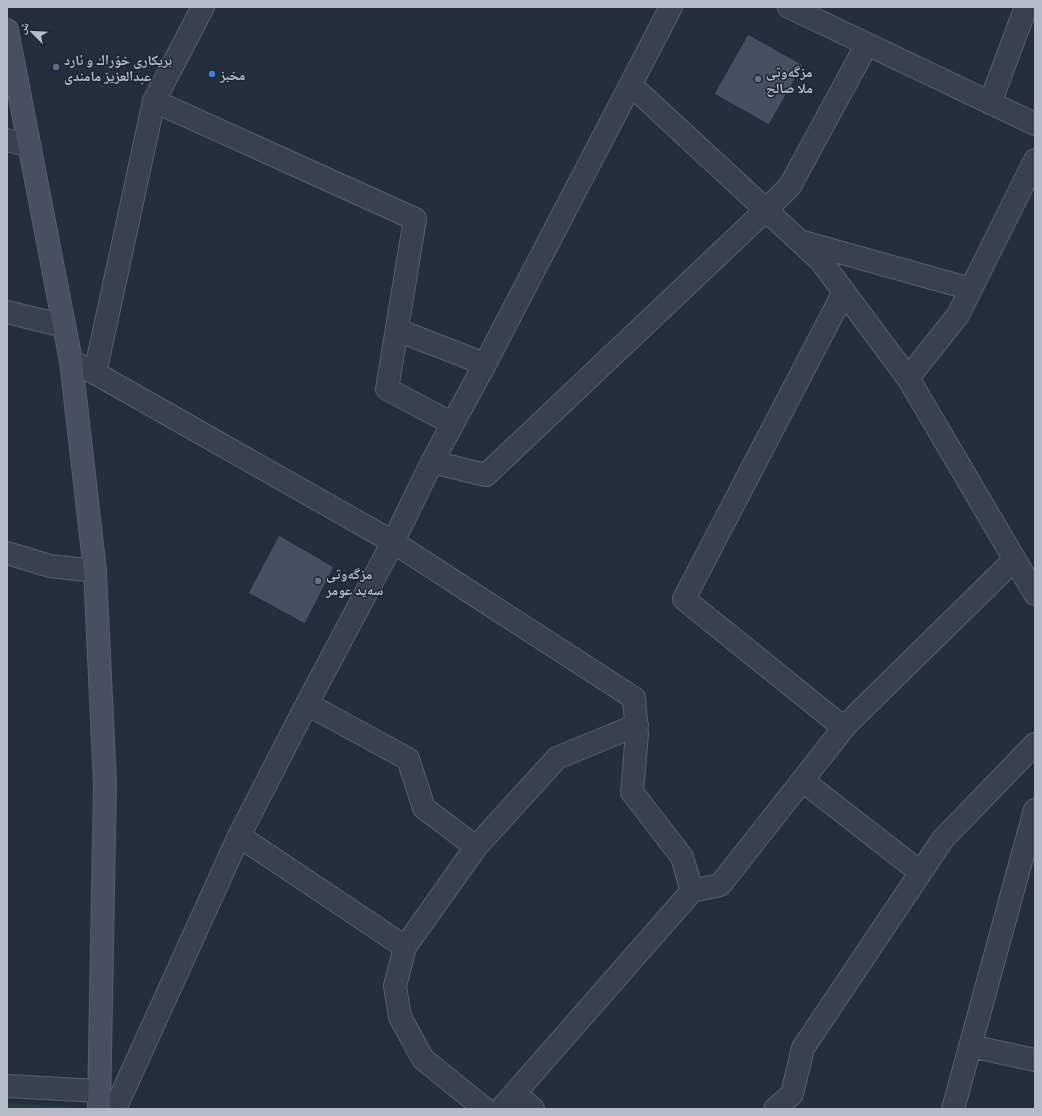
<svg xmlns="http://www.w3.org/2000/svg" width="1042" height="1116" font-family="'Titillium Web','Noto Naskh Arabic',sans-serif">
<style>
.green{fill:#263c3f}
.building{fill:#455162;stroke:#1f2835}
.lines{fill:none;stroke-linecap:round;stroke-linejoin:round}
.street-casing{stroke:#565f6c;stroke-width:24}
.secondary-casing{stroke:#565f6c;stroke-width:24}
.street{stroke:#38414e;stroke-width:22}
.secondary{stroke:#465061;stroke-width:22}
.service-dot{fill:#5c6f8a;stroke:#1d2633;stroke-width:1.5}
.shop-dot{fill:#3f7fe0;stroke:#1d2633;stroke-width:1.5}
.worship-dot{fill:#6b7280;stroke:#1d2633;stroke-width:1.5}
.labels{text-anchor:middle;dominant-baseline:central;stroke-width:3;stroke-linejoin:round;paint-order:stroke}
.poi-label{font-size:14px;font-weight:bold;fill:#b4bcc9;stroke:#1d2633;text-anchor:start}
</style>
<rect width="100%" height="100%" fill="#242f3e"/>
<path class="green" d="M7,1103L69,1107V1109H7Z"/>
<path class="building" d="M748,34L803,65L769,125L714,94Z
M279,535L334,567L305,624L248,593Z"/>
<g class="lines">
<g class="street-casing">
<path id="street" d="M789,7L1035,124
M631,85L821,261L908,378L1035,594
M154,101L415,219L387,389L453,424
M990,103L1026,7
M7,140L30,146
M803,242L971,289
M844,292L684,599L844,728
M7,312L64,326
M397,330L485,364
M71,361L95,373L393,542L634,698L637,734L632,792L682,857L692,891
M95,373L154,101L203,7
M908,378L958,315L1035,160
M432,462L486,475L767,209L790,186L867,44
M7,553L50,566L95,571
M307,704L408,759L424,808L476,847
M803,781L920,872
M239,836L405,947
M970,1046L1035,1060
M7,1086L99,1091
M515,1093L533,1109
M115,1109L239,836L307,704L393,542L432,462L485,364L671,7
M485,1109L423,1059L400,1017L395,986L405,947L476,847L557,758L637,725
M501,1109L692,891L720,885L846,725L1014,560
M775,1109L792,1094L803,1048L943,839L1035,744
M953,1109L1035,810"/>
</g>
<g class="secondary-casing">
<path id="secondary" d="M7,30L71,361L95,571L105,784L99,1109"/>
</g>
<use href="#street" class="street"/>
<use href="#secondary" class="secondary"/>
</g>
<circle class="service-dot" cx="56" cy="67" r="4"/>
<circle class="shop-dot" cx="212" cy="74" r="4"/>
<g class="worship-dot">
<circle cx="758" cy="79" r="4"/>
<circle cx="318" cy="581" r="4"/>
</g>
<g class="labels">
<g class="poi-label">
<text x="64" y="59">بریکاری خۆراك و ئارد<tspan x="64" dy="16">عبدالعزیز مامندی</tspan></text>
<text x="766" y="71">مزگه‌وتی<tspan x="766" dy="16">ملا صالح</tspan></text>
<text x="220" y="74">مخبز</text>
<text x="326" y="573">مزگەوتی<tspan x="326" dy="16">سەید عومر</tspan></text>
</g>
</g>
<rect width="1042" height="1116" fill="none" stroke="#b4bcc9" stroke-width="16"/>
<g transform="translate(32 32) rotate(294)" stroke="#1d2633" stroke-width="3" paint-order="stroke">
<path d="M0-3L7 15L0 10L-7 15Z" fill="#b4bcc9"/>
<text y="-6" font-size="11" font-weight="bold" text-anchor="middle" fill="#b4bcc9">ش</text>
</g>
</svg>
